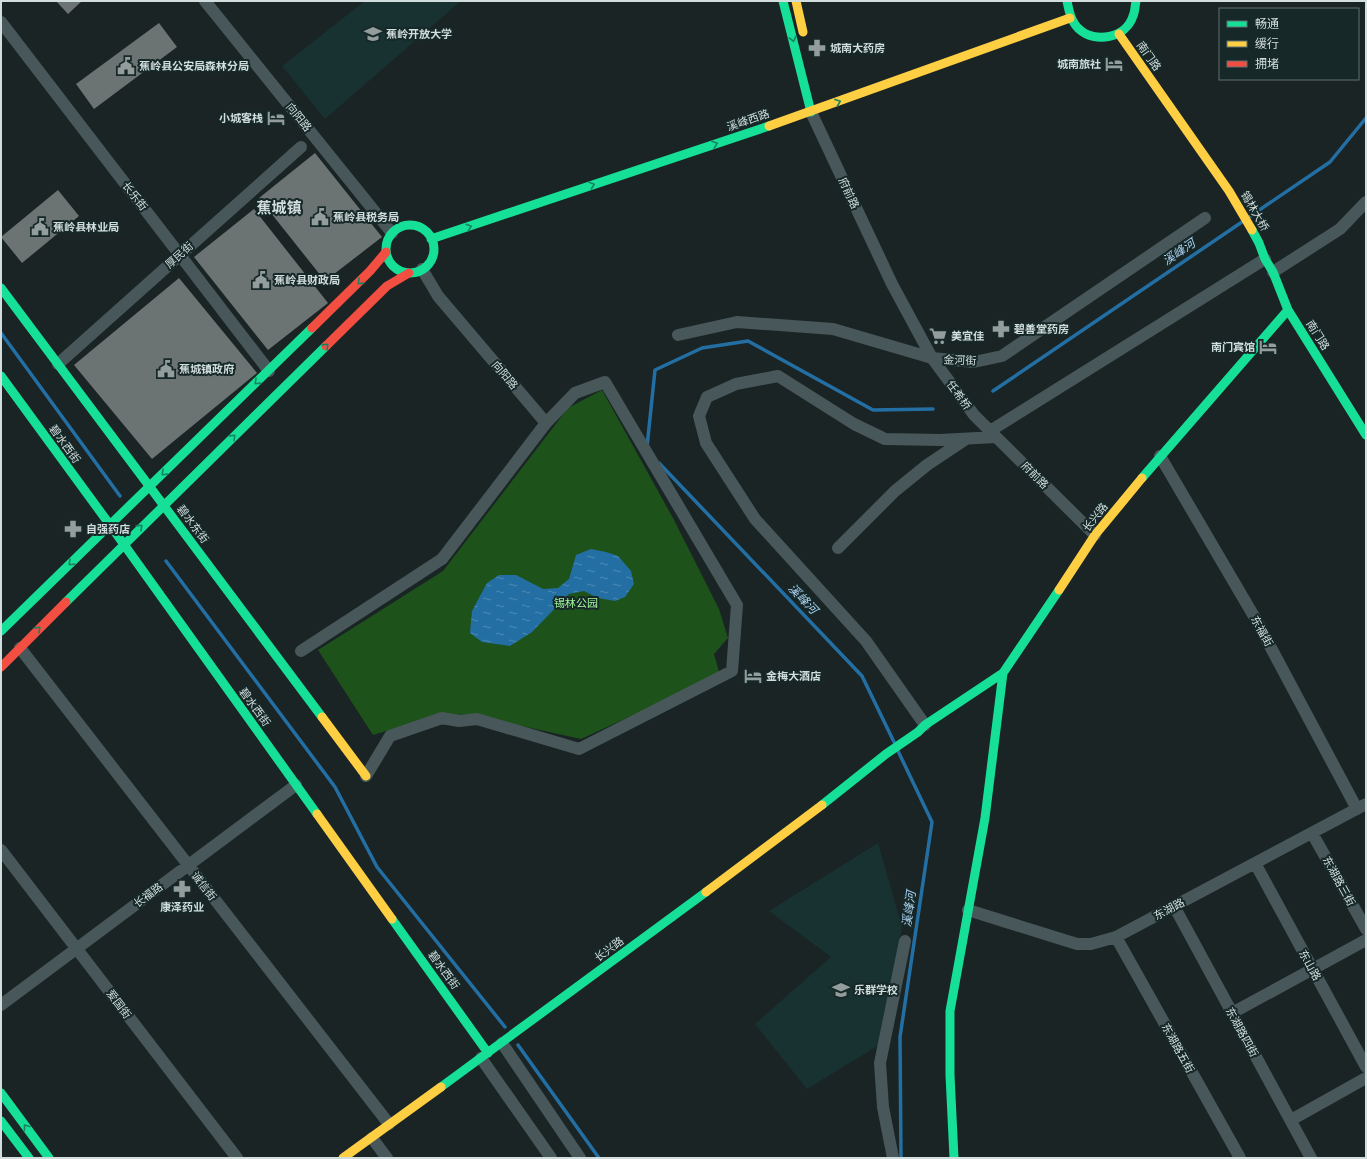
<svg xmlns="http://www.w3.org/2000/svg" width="1367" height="1159" font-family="'Asap Condensed','Noto Sans SC',sans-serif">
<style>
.built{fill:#173231}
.green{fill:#1d521a}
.water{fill:url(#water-ripples)}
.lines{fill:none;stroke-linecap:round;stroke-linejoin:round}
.stream{stroke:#236fa3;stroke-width:3.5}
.building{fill:#6c7473}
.street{stroke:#48575a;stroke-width:12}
.fast{stroke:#16e098;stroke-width:9}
.slow{stroke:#ffcf43;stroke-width:9}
.jam{stroke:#f24e42;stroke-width:9}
.oneway{stroke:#168460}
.labels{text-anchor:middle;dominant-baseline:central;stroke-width:4;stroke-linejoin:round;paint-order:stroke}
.poi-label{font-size:11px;font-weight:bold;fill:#d2dedd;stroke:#162828;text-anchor:start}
.street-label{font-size:11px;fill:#d2dedd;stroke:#162828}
.park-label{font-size:11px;fill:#a4f89b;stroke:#162828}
.water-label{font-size:12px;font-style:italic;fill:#abd0f0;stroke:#162828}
.district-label{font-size:15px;font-weight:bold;fill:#d2dedd;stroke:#162828}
</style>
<defs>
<pattern id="water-ripples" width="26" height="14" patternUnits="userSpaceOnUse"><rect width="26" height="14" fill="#236fa3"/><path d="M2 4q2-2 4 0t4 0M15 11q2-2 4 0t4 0" fill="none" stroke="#4c8ab3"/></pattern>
</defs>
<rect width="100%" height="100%" fill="#1a2424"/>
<path class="built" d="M365,1H461L325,119L282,66Z
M878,843L902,927L879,1045L807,1089L755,1024L831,957L769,911Z"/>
<path class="green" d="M602,390L673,518L719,609L728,638L714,654L720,675L581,739L467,714L434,717L373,735L318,650L443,571L568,408Z"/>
<path class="water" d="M591,549L606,552L618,556L631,571L634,584L625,597L615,601L598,598L584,591L569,594L532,632L510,646L482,642L470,633L472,611L487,583L499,575H516L543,589L558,588L569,579L576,555Z"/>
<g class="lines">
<path class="stream" d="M1249,217L1330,162L1366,118
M1,333L120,496
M993,391L1242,222
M647,447L655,370L702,348L748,341L873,410L933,409
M659,463L862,676L894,742
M166,561L335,787L377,867L505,1027
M898,751L932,822L900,1037L901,1158
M518,1045L599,1158"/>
</g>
<path class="building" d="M56,1H82L68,14Z
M159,23L177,47L94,109L76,84Z
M315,153L382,237L325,281L259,198Z
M58,190L79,216L22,263L1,237Z
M254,209L328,303L268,350L194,257Z
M179,278L257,373L152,459L74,365Z"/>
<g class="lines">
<path class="street" d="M205,1L392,233
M1,22L269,371
M811,112L892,284L932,358L974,415L1095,535
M422,269L438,296L546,423
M1273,272L1340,229L1366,202
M678,335L737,322L833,329L932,358L974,362L1002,356L1205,218
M58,364L301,147
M990,431L1265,259
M1160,456L1255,618L1357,809
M838,548L895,491L927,465L966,439
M20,648L389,1124
M301,651L442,559L546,423L575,393L605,382L737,605L732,671L579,749L477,719L459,721L442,718L390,736L366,776
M925,725L866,641L755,519L706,443L699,416L707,397L736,384L778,376L854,424L885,439L940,440L996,437
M1312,833L1366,929
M1,850L237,1158
M1255,863L1366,1067
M1174,906L1311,1158
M968,910L1077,944H1091L1116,937L1366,804
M1116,937L1240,1158
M1,1005L296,785
M1232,1013L1366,940
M502,1043L580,1158
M481,1058L551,1158
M1291,1120L1366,1078
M372,1138L387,1158
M893,1158L883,1107L880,1063L905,941"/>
<path class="fast" d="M783,1L811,112
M1067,1C1069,11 1071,22 1079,29C1095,44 1126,38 1133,16C1135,12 1135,6 1136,1
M386 249a24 24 0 1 1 48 0a24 24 0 1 1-48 0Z
M1252,230L1259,243L1265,259L1273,272L1288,310L1366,435
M431,239L769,126
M1,288L322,717
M1,376L110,525L317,814
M1142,478L1288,310
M66,602L326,346
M1,631L312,328
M822,805L886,754L918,732L925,725L1003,673L1059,590
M392,919L488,1053
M441,1087L706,892
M1,1093L49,1158
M1,1121L29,1158
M954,1158L950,1075V1011L985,818L1003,673"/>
<path class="slow" d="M796,1L803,32
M1119,34L1229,191L1252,230
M769,126L1070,18
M1059,590L1095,535L1142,478
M322,717L366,776
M317,814L392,919
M706,892L822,805
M343,1158L441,1087"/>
<path class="jam" d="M312,328L370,271L386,252
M326,346L387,286L409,273
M1,667L66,602"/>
</g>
<defs><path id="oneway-chevron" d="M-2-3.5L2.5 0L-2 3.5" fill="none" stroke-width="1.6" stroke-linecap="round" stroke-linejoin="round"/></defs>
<g class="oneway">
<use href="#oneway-chevron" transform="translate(793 39) rotate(76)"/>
<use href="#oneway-chevron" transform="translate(838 102) rotate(-20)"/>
<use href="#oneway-chevron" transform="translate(715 144) rotate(-19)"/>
<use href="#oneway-chevron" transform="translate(592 185) rotate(-19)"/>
<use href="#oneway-chevron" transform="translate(469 227) rotate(-19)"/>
<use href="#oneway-chevron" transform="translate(360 282) rotate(136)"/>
<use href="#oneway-chevron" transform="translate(326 346) rotate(-44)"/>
<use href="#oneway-chevron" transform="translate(257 382) rotate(136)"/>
<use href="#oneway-chevron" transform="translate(233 437) rotate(-44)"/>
<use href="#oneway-chevron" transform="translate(164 473) rotate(136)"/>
<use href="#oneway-chevron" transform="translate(140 527) rotate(-44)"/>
<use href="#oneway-chevron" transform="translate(71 563) rotate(136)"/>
<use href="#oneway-chevron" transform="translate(38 629) rotate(-45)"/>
<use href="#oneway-chevron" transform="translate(26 1127) rotate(-127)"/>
</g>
<defs>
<g id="university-bare" transform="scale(1.38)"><path d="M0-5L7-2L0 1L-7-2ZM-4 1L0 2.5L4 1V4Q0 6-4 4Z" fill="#929d9c" stroke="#162828" stroke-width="2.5" paint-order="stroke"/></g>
<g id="pharmacy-bare" transform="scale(1.38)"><path d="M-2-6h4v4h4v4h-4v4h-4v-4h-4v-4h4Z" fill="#929d9c" stroke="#162828" stroke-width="2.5" paint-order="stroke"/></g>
<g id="hotel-bare" transform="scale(1.38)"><path d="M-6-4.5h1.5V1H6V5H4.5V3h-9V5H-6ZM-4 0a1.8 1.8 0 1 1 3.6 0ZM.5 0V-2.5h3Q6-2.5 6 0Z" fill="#929d9c" stroke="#162828" stroke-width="2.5" paint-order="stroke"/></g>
<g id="civic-bare" transform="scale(1.38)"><path d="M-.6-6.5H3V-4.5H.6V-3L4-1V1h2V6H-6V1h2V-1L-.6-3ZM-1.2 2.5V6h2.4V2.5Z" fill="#929d9c" stroke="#162828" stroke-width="2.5" paint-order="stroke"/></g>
<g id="supermarket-bare" transform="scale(1.38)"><path d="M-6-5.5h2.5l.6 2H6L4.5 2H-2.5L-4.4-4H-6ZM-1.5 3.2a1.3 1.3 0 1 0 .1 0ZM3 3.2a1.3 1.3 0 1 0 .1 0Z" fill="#929d9c" stroke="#162828" stroke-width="2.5" paint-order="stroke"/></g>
<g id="school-bare" transform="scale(1.38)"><path d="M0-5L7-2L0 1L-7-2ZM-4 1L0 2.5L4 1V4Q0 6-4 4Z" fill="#929d9c" stroke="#162828" stroke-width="2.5" paint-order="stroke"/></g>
</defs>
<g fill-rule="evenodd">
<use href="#university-bare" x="373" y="34"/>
<use href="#pharmacy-bare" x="817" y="48"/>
<use href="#hotel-bare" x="1114" y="64"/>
<use href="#civic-bare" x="126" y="66"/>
<use href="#hotel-bare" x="276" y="118"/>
<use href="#civic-bare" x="320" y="217"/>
<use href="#civic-bare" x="40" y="227"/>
<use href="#civic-bare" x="261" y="280"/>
<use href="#pharmacy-bare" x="1001" y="329"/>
<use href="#supermarket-bare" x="938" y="336"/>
<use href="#hotel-bare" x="1268" y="347"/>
<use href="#civic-bare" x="166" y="369"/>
<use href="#pharmacy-bare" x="73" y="529"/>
<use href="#hotel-bare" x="753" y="676"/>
<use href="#pharmacy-bare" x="182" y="889"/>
<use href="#school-bare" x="841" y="990"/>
</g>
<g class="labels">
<g class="poi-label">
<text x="386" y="34">蕉岭开放大学</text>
<text x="830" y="48">城南大药房</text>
<text x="1101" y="64" text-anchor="end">城南旅社</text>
<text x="139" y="66">蕉岭县公安局森林分局</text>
<text x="263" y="118" text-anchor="end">小城客栈</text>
<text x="333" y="217">蕉岭县税务局</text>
<text x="53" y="227">蕉岭县林业局</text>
<text x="274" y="280">蕉岭县财政局</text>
<text x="1014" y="329">碧善堂药房</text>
<text x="951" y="336">美宜佳</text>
<text x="1255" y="347" text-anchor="end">南门宾馆</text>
<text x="179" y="369">蕉城镇政府</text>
<text x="86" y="529">自强药店</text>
<text x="766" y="676">金梅大酒店</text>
<text x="182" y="907" text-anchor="middle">康泽药业</text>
<text x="854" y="990">乐群学校</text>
</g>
<g class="street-label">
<text transform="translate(1149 56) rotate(55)">南门路</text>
<text transform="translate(299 117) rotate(51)">向阳路</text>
<text transform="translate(748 120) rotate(-19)">溪峰西路</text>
<text transform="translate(849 193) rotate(65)">府前路</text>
<text transform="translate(135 196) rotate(52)">长乐街</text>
<text transform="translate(1255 211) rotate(60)">锡林大桥</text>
<text transform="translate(179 255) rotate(-42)">厚民街</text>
<text transform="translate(1318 335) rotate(58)">南门路</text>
<text transform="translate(960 360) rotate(2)">金河街</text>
<text transform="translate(505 375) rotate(50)">向阳路</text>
<text transform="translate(959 395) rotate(54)">任希桥</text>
<text transform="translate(65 444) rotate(54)">碧水西街</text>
<text transform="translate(1035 475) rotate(45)">府前路</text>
<text transform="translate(1095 517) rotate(-52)">长兴路</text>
<text transform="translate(193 524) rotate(53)">碧水东街</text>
<text transform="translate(1262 631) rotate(61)">东福街</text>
<text transform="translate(255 707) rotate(54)">碧水西街</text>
<text transform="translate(1339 881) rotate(61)">东湖路三街</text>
<text transform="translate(204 886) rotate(52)">诚信街</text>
<text transform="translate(148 895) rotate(-37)">长福路</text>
<text transform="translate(1169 909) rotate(-28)">东湖路</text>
<text transform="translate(609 949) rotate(-36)">长兴路</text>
<text transform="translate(1310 965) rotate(61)">东山路</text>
<text transform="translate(444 970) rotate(54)">碧水西街</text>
<text transform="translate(119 1004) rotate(53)">爱国街</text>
<text transform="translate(1242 1032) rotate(61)">东湖路四街</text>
<text transform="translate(1178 1048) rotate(61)">东湖路五街</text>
</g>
<g class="park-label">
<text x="576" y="603">锡林公园</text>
</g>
<g class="water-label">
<text transform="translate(1179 252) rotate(-34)">溪峰河</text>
<text transform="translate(803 599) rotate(46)">溪峰河</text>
<text transform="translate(909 909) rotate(-82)">溪峰河</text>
</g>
<g class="district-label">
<text x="279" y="207">蕉城镇</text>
</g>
</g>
<rect width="1367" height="1159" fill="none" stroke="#d2dedd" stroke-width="4"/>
<rect x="1219" y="8" width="140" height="72" fill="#162828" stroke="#617170"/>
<rect x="1227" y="21" width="20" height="6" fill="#16e098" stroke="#617170"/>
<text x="1255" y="28" font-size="12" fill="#d2dedd">畅通</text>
<rect x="1227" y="41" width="20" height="6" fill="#ffcf43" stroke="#617170"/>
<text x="1255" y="48" font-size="12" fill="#d2dedd">缓行</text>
<rect x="1227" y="61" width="20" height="6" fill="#f24e42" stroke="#617170"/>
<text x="1255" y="68" font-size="12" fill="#d2dedd">拥堵</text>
</svg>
